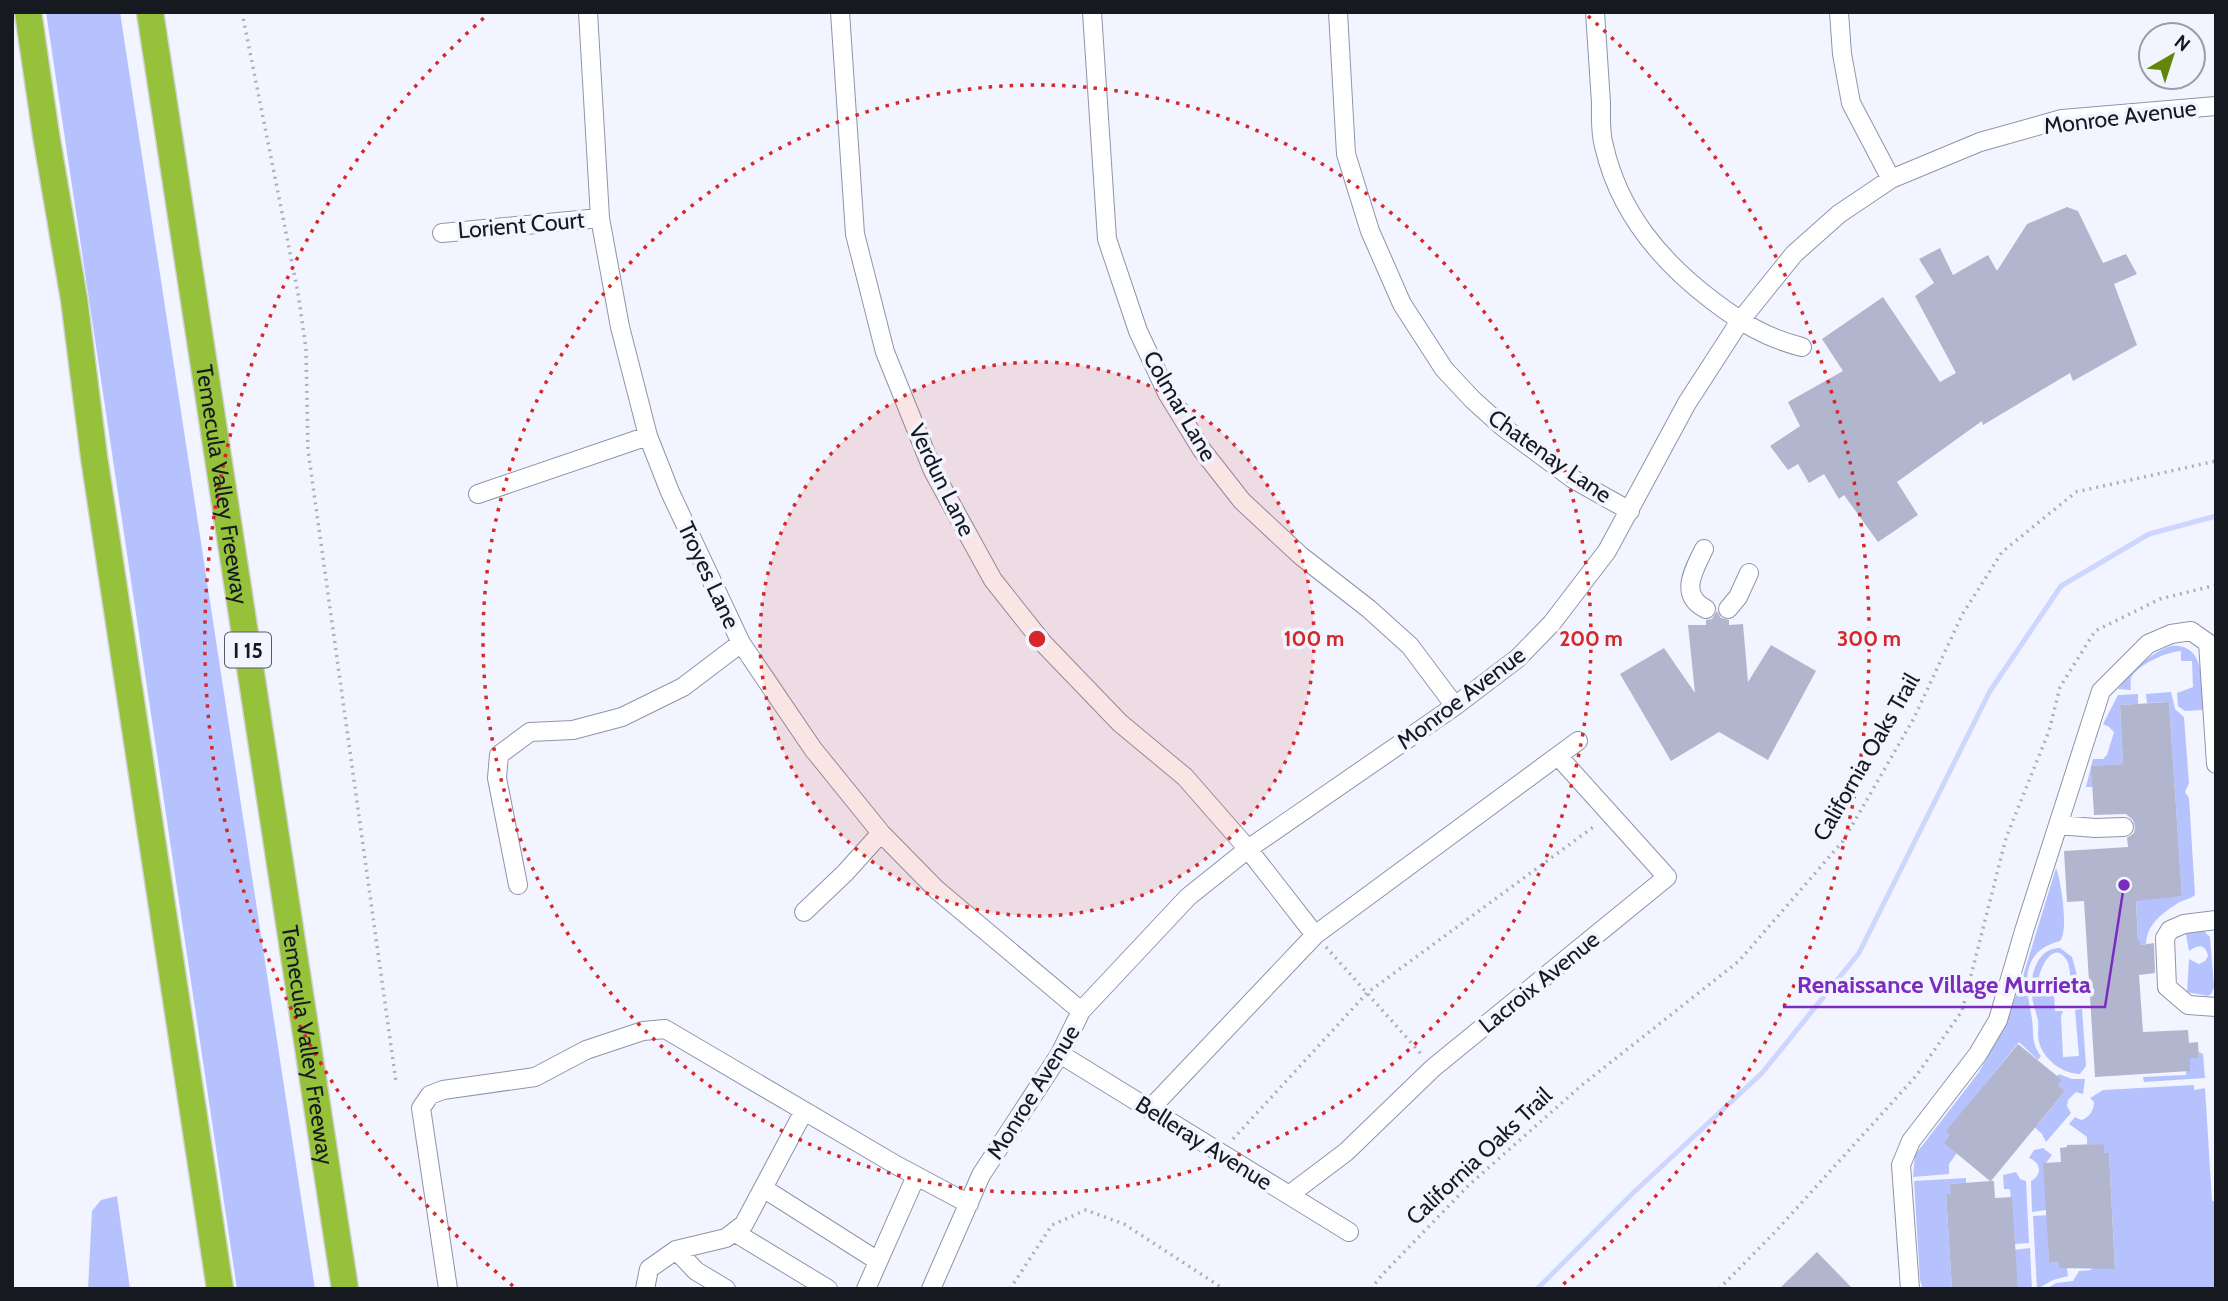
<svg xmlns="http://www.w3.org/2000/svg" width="2228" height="1301" font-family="Cabin,sans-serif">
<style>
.green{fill:#b5c2fe}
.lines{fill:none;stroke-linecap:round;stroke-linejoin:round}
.stream{stroke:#cdd6fe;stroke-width:5}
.building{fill:#b1b6ce}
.minor-casing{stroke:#8f94ab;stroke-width:20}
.highway-casing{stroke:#d1d1d3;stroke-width:29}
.path{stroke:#acafb8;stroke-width:3.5;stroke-dasharray:2 5;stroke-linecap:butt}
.minor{stroke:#fff;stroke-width:18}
.highway{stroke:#95c13b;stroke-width:26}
.ring{fill:none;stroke:#d62828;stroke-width:3.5;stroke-dasharray:3.5 7}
.labels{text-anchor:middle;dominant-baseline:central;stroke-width:7;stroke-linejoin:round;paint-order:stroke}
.shield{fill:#f2f5ff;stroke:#595b64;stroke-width:2}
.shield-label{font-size:21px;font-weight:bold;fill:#171921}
.street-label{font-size:23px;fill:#171921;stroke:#f2f5ff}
.centre{fill:#d62828;stroke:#f2f5ff;stroke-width:3.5}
.ring-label{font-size:21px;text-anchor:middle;font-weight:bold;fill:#d62828;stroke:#f2f5ff;stroke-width:7;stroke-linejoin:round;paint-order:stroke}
.leader{fill:none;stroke:#7b2cbf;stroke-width:2.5}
.callout-dot{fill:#7b2cbf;stroke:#f2f5ff;stroke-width:2.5}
.callout-label{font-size:24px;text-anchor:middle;font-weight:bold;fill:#7b2cbf;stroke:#f2f5ff;stroke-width:7;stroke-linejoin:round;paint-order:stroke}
</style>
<rect width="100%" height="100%" fill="#f2f5ff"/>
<path class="green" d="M46,12H120L315,1289H237Z
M2171,646C2206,643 2202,684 2203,709L2202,710L2185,711L2178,706L2177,693L2193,687L2192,661H2181V651C2168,651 2137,665 2131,678C2130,681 2131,687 2131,690L2118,689C2132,672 2149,653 2171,646Z
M2171,692L2175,709L2184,717L2189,783L2185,792L2189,798L2195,895C2189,900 2181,900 2175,905C2160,915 2147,925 2146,944L2141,945L2140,942H2138L2136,898L2182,896L2169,702L2147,703L2146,694Z
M2138,694V704L2120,705L2123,764L2092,766L2093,787H2086L2093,759H2103L2107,755L2114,732L2109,727L2103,724L2118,695Z
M2056,868C2061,880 2069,931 2060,941C2018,952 2026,986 2032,1019C2034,1033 2031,1044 2041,1056L2038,1060L2019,1042L1947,1131L1950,1135L1957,1153L1949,1164V1174L1913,1177L1915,1155L1979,1072L2005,1026L2023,976Z
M2185,929L2204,931L2210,937L2214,987L2211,994L2208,996L2187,992L2189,959L2199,964L2205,961L2208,956C2205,942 2196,946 2189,951Z
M2060,948L2072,957L2081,990L2067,991L2066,986L2071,982C2070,976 2070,964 2066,959C2052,939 2039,971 2038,982L2042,987L2063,986V992L2054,993L2055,1011H2063L2061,1016L2063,1057L2079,1056L2075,1010L2082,1009L2086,1066L2080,1074C2063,1074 2043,1059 2039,1042C2037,1035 2039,1028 2038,1020C2036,1011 2032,1003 2032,993C2030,973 2038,948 2060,948Z
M2199,1052L2203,1054L2205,1078L2144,1082L2143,1077L2186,1075V1071H2190V1058H2199Z
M2059,1074L2072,1079H2085L2083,1094L2076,1092L2068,1100L2067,1106L2071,1113L2046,1142L2042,1134L2033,1126L2039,1123L2065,1091L2058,1085L2062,1080L2057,1076Z
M2194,1085V1090L2205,1088L2212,1201H2216V1289H2046L2056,1283L2073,1281L2079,1271L2091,1270L2092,1268H2115L2109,1153H2104L2103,1144L2087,1145V1137L2069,1124L2075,1117L2081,1120C2089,1118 2094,1110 2094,1102L2090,1098L2103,1090Z
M2043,1148L2052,1155L2046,1163V1210L2032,1212L2031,1181C2042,1175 2042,1163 2029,1158L2034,1150Z
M2016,1172L2020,1179L2026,1181L2029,1243L2015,1244L2010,1189H2004L2003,1175Z
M1966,1178V1183L1951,1184V1194H1946L1952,1289H1923L1920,1280L1914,1181Z
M117,1196L130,1289H88L92,1211L101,1200Z
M2049,1215L2047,1222L2049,1263L2058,1262L2059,1268H2067L2068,1276L2053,1280L2037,1289L2033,1216Z
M2030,1248L2032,1289H2018L2013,1250Z"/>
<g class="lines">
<path class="stream" d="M1537,1289L1632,1194L1762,1073L1859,953L1990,691L2061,586L2149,534L2216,516"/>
</g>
<path class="building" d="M2067,207L2078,211L2103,263L2126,254L2137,274L2114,284L2137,345L2073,381L2070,373L1983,425L1982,421L1897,482L1918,515L1878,542L1844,495L1839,499L1824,474L1809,483L1798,464L1788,470L1770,446L1800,426L1788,402L1843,371L1822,339L1883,297L1940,382L1956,373L1915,296L1934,283L1919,259L1940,248L1953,275L1988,255L1997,271L2027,224Z
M1717,611L1721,618L1729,620V625L1743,624L1748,682L1771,645L1816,671L1768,760L1719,732L1671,761L1620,674L1664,648L1695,693L1688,625H1706V620L1712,619Z
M2169,702L2182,896L2136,901L2138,942L2140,941L2141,945L2154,943L2155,973L2139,975L2143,1032L2188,1030L2189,1043L2198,1042L2199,1058H2190V1071L2095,1077L2084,901L2067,902L2064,851L2128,847L2127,838L2134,833L2135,827L2133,820L2126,814L2094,815L2091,766L2123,764L2120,705Z
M2018,1044L2062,1080L2058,1085L2065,1091L1991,1181H1994L1995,1198L2012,1197L2018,1289H1952L1946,1194H1951L1950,1184L1990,1181L1944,1143L1950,1135L1946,1131Z
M2104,1144V1153H2109L2115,1269L2059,1268L2058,1262L2049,1263L2043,1163L2061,1162L2060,1148L2067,1147V1145Z
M1817,1252L1853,1289H1779Z"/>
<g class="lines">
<g class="minor-casing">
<path id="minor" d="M588,12L600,218L620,327L648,436L670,492L741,643L813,749L881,833L937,890L1081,1011
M840,12L855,234L885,352L933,471L993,580L1043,643L1120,723L1185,777L1248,849L1315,935
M1092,12L1107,239L1138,331L1167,393L1202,450L1242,501L1301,556L1369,609L1410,646L1455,706
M1338,12L1346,154L1370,231L1402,304L1444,369L1473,400L1503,427L1573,479L1630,511
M1595,12C1597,43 1599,73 1601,103C1601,117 1600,133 1604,146C1619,212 1660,261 1713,301C1742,323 1766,338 1802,347
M1839,12L1842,54L1851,103L1891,179
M442,233L600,218
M478,494L648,436
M1704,549C1694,570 1678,595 1706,609
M1728,609L1738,597L1749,573
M2058,825L2095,828L2124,827
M518,885L497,778L499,755L530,732L573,730L622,717L683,687L741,643
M804,912L845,873L881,833
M2216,920L2184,924L2170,930L2165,938L2167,987L2188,1005L2216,1007
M1060,1054L1349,1232
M1150,1109L1315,935L1578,741
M763,1188L878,1261
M1289,1195L1346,1152L1433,1068L1667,877L1558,756
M734,1232L828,1289
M676,1250L696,1271L726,1289
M448,1289L421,1108L430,1095L443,1090L535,1077L586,1050L643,1031L665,1029L896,1165L969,1204
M645,1289L649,1269L676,1250L726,1238L744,1224L804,1111
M866,1289L916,1176
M931,1289L981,1175L1060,1054L1081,1011L1188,897L1248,849L1455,706L1518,658L1552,623L1607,551L1687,403L1740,321L1794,254L1839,214L1891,179L1980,142L2062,119L2216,106
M1910,1289L1901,1165L1911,1141L1978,1054L1998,1020L2024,931L2101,691L2148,644L2171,634L2191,631L2208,643L2216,764"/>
</g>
<g class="highway-casing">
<g id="highway">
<path d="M28,12L46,135L74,299L94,457L220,1289"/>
<path id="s1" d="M150,12L345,1289"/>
</g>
</g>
<path class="path" d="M242,12L298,293L306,349L308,450L396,1082
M1326,947L1423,1056
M1233,1139L1367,993L1596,825
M1010,1289L1052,1225L1086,1210L1124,1224L1224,1289
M1371,1289L1381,1276L1469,1185L1582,1085L1739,961L1843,841L1914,718L1962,615L2002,552L2076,492L2216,461
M1719,1289L1776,1231L1916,1076L1962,1011L2006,838L2049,731L2060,687L2095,631L2160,599L2216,585"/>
<use href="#minor" class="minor"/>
<use href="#highway" class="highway"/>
</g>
<circle cx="1037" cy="639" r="277" fill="#d62828" fill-opacity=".12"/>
<g class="ring">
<circle cx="1037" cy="639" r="277"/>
<circle cx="1037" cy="639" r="554"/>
<path d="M513 1286A832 832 0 0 1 486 16M1588 16A832 832 0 0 1 1561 1286"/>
</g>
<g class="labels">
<rect class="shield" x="225" y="632.5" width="46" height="35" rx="5"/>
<g class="shield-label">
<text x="248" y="650">I 15</text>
</g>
<g class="street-label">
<text transform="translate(2120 117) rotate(-7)">Monroe Avenue</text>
<text transform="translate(521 225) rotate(-5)">Lorient Court</text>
<text transform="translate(1180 406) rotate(60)">Colmar Lane</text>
<text transform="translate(1550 456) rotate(35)">Chatenay Lane</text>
<text transform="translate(942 480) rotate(64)">Verdun Lane</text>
<text stroke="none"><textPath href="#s1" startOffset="478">Temecula Valley Freeway</textPath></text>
<text transform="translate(709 575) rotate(65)">Troyes Lane</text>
<text transform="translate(1461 698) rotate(-37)">Monroe Avenue</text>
<text transform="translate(1866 757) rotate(-60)">California Oaks Trail</text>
<text transform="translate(1539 982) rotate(-39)">Lacroix Avenue</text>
<text stroke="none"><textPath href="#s1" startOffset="1045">Temecula Valley Freeway</textPath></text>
<text transform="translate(1033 1092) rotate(-58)">Monroe Avenue</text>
<text transform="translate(1204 1143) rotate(32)">Belleray Avenue</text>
<text transform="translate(1479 1156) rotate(-43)">California Oaks Trail</text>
</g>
</g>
<circle cx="1037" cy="639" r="10" class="centre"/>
<g class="ring-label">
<text x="1314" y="646">100 m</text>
<text x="1591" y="646">200 m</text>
<text x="1869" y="646">300 m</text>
</g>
<path class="leader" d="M2124 885L2105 1007H1783"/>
<circle class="callout-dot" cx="2124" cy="885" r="7"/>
<g class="callout-label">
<text x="1944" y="993">Renaissance Village Murrieta</text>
</g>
<rect width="2228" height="1301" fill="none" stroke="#171921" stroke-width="28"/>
<g transform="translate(2172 56) rotate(39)"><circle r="33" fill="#f2f5ff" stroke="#9a9da6" stroke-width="2"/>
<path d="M0-5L12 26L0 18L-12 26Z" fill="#648707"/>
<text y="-10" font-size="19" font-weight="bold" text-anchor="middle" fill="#171921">N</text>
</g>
</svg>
